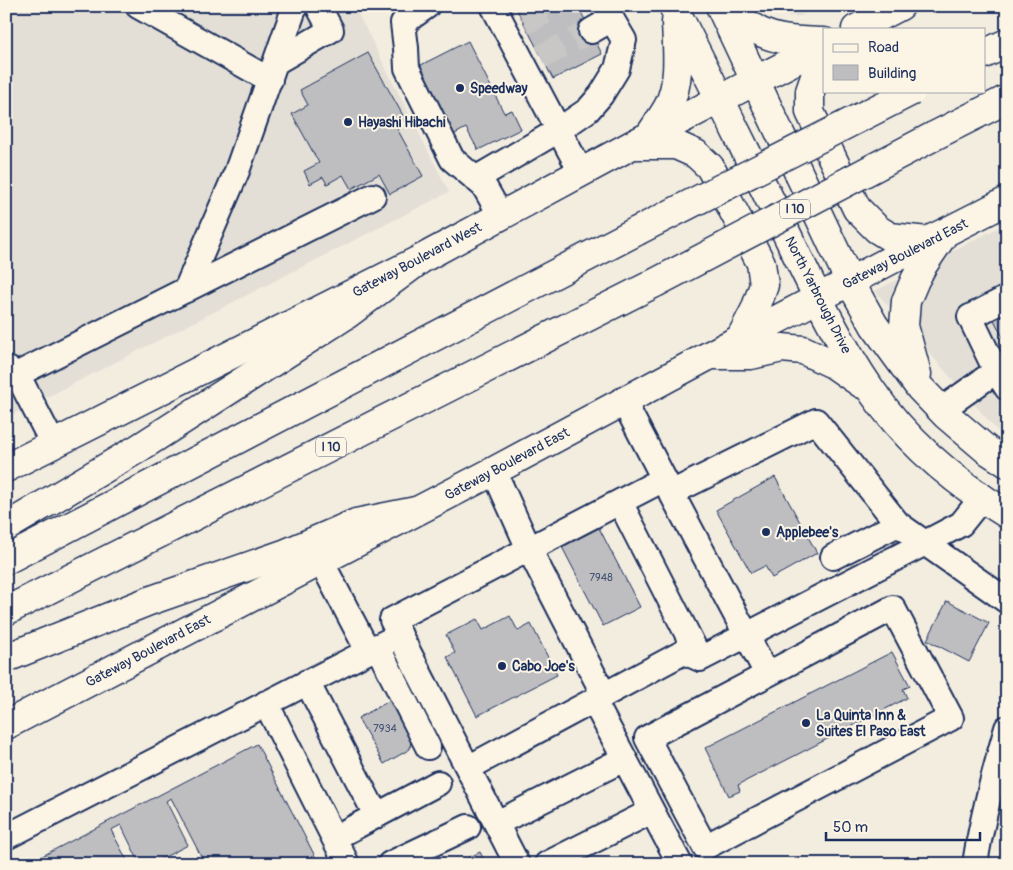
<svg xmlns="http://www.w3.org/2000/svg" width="1013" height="870" font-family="Pangolin,sans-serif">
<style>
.built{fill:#e3dfd6}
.building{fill:#bebec0;stroke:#1b2f5e}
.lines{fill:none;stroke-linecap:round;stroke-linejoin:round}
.minor-tunnel{stroke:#c8c7c6;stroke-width:24;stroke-dasharray:24 12;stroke-linecap:butt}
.minor-casing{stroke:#1b2f5e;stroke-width:28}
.major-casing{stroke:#1b2f5e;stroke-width:31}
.highway-casing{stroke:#1b2f5e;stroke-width:31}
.minor{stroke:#fcf5e5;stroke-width:24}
.major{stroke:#fcf5e5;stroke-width:28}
.highway{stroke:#fcf5e5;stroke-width:28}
.highway-bridge-casing{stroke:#1b2f5e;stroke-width:31;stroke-linecap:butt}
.highway-bridge{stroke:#fcf5e5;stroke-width:28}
.poi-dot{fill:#1b2f5e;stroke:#fcf5e5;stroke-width:2}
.labels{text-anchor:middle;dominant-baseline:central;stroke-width:4;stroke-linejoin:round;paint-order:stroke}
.number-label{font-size:11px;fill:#445376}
.shield{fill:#fcf5e5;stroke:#5e6a86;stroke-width:1}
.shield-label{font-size:12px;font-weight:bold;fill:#1b2f5e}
.poi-label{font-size:14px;font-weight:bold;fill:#1b2f5e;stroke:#fcf5e5;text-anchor:start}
.street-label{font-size:14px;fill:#1b2f5e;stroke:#fcf5e5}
</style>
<rect width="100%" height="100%" fill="#f3ede0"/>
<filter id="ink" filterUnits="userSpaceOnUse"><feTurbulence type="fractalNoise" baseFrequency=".02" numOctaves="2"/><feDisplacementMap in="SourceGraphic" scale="10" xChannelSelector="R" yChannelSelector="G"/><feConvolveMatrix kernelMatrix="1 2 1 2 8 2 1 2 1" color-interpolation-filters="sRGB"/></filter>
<g filter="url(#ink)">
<path class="built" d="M6,6H354L449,192L6,418Z
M751,6H819L800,16H789L773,12L752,8Z
M1007,223V439L1001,435L875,291Z"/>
<path class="building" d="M515,6H578L602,54L553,79Z
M468,41L504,113L512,110L521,129L478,150L466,128L453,135L419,66Z
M368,53L405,119L395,125L423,176L390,194L379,174L351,189L343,175L327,184L323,177L310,184L304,171L319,163L292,114L308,105L300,90Z
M1007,311V345L993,318Z
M775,477L817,553L772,578L765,566L751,573L716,510Z
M599,528L640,607L603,626L562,547Z
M947,601L989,623L969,662L927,640Z
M510,616L518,631L531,624L557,675L477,716L447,657L455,653L446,635L477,619L483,630Z
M892,652L910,686L903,689L907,698L738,785L740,791L729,796L705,748Z
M391,700L411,738L410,749L384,764L358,718Z
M257,744L319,864H205L171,798L166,801L188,845L151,864H140L121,825L111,830L129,864H27Z
M480,852L486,864H456Z"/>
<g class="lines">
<path class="minor-tunnel" d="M524,23L558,6
M541,57L591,31"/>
<g class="minor-casing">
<path id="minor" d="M138,6L270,80
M427,6L403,23L406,48L407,68L452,159L484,186L501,216
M493,6L581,172
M591,31L612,19
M276,62L331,30L318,6
M475,179L559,130L588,110L601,95L617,69L624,40L604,6
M186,290L237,171L295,6
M1007,298L970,317L996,371L1007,388
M6,368L17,374L53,444
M6,380L373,196
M624,402L664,479L767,674
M941,410L996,371
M494,471L529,549L604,695
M671,493L816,421L898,524L1007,601
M620,502L700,659
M833,557L898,524
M321,561L368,651
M893,608L951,718L705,847L647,738Z
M377,646L428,747
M307,682L376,815
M594,701L680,864
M266,703L347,864
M468,768L684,652L700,659L925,543L961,524L981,499
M497,823L624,759
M6,837L400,635
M334,838L438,783
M390,864L468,827
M517,864L392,620L664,479
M547,864L652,811
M975,864C982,818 994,773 1007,728"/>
</g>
<g class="major-casing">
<path id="major" d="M673,6C709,76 743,146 778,216C807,275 834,336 871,390C906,441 954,482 1007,514
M720,6L850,282L874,325L920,388L946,415L987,450L1007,463
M728,6C735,13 743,22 752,27C774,42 799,41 824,42
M856,29L900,6
M824,58L820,62L810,91V112L857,209L877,229L890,237L927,241
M650,135C656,125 664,115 669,105C681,79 677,50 676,22
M636,145H676L696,154L710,167L761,263L764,285L755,310L740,339
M713,355H751L782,348L803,350L833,364L862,384
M917,374L904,326L906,301L915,280L923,265L944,234
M6,468L421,259L632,145L824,45
M6,725L494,471L740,339L927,241L944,233L1007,201"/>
</g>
<g class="highway-casing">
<path id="highway" d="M984,54L1007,43
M934,136L1007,99
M6,527L139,448L346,315L421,259
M6,560L637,231
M6,611L655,283
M6,658L149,601L284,554L356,523L416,511"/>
</g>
<use href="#minor" class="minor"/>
<use href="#major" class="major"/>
<use href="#highway" class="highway"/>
<g class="highway-bridge-casing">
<path id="highway-bridge" d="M637,231L912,91
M655,283L934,136"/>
</g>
<use href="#highway-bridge" class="highway-bridge"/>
</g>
</g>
<g class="poi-dot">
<circle cx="460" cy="88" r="5"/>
<circle cx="348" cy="122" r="5"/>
<circle cx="766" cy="532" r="5"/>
<circle cx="502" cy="666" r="5"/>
<circle cx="806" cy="723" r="5"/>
</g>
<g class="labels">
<g class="number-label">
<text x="601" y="577">7948</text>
<text x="385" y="728">7934</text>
</g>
<g class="shield">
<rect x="780" y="199.5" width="30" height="19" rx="4"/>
<rect x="316" y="437.5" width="30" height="19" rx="4"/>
</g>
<g class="shield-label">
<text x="795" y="209">I 10</text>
<text x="331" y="447">I 10</text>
</g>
<g class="poi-label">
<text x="470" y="88">Speedway</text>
<text x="358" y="122">Hayashi Hibachi</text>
<text x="776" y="532">Applebee's</text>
<text x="512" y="666">Cabo Joe's</text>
<text x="816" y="715">La Quinta Inn &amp;<tspan x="816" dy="16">Suites El Paso East</tspan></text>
</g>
<g class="street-label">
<text transform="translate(905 254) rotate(-27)">Gateway Boulevard East</text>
<text transform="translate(417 260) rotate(-28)">Gateway Boulevard West</text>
<text transform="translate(818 295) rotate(63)">North Yarbrough Drive</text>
<text transform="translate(507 464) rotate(-28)">Gateway Boulevard East</text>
<text transform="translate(148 651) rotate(-28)">Gateway Boulevard East</text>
</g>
</g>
<rect width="1013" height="870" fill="none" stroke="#fcf5e5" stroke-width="25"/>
<rect x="12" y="12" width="988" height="845" fill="none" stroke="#1b2f5e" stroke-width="2" filter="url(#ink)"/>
<rect x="823" y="28" width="162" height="65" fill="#fcf5e5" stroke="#a2a6af"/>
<rect x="833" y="44" width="25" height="8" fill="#fcf5e5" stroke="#a2a6af"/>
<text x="868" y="52" font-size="15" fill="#1b2f5e">Road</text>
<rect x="833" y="65" width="25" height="15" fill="#bebec0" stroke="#a2a6af"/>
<text x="868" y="78" font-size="15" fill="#1b2f5e">Building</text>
<path d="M826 832v8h154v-8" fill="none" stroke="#1b2f5e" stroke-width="2.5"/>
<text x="833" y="832" font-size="15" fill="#1b2f5e" stroke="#fcf5e5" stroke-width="4" paint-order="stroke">50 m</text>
</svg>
